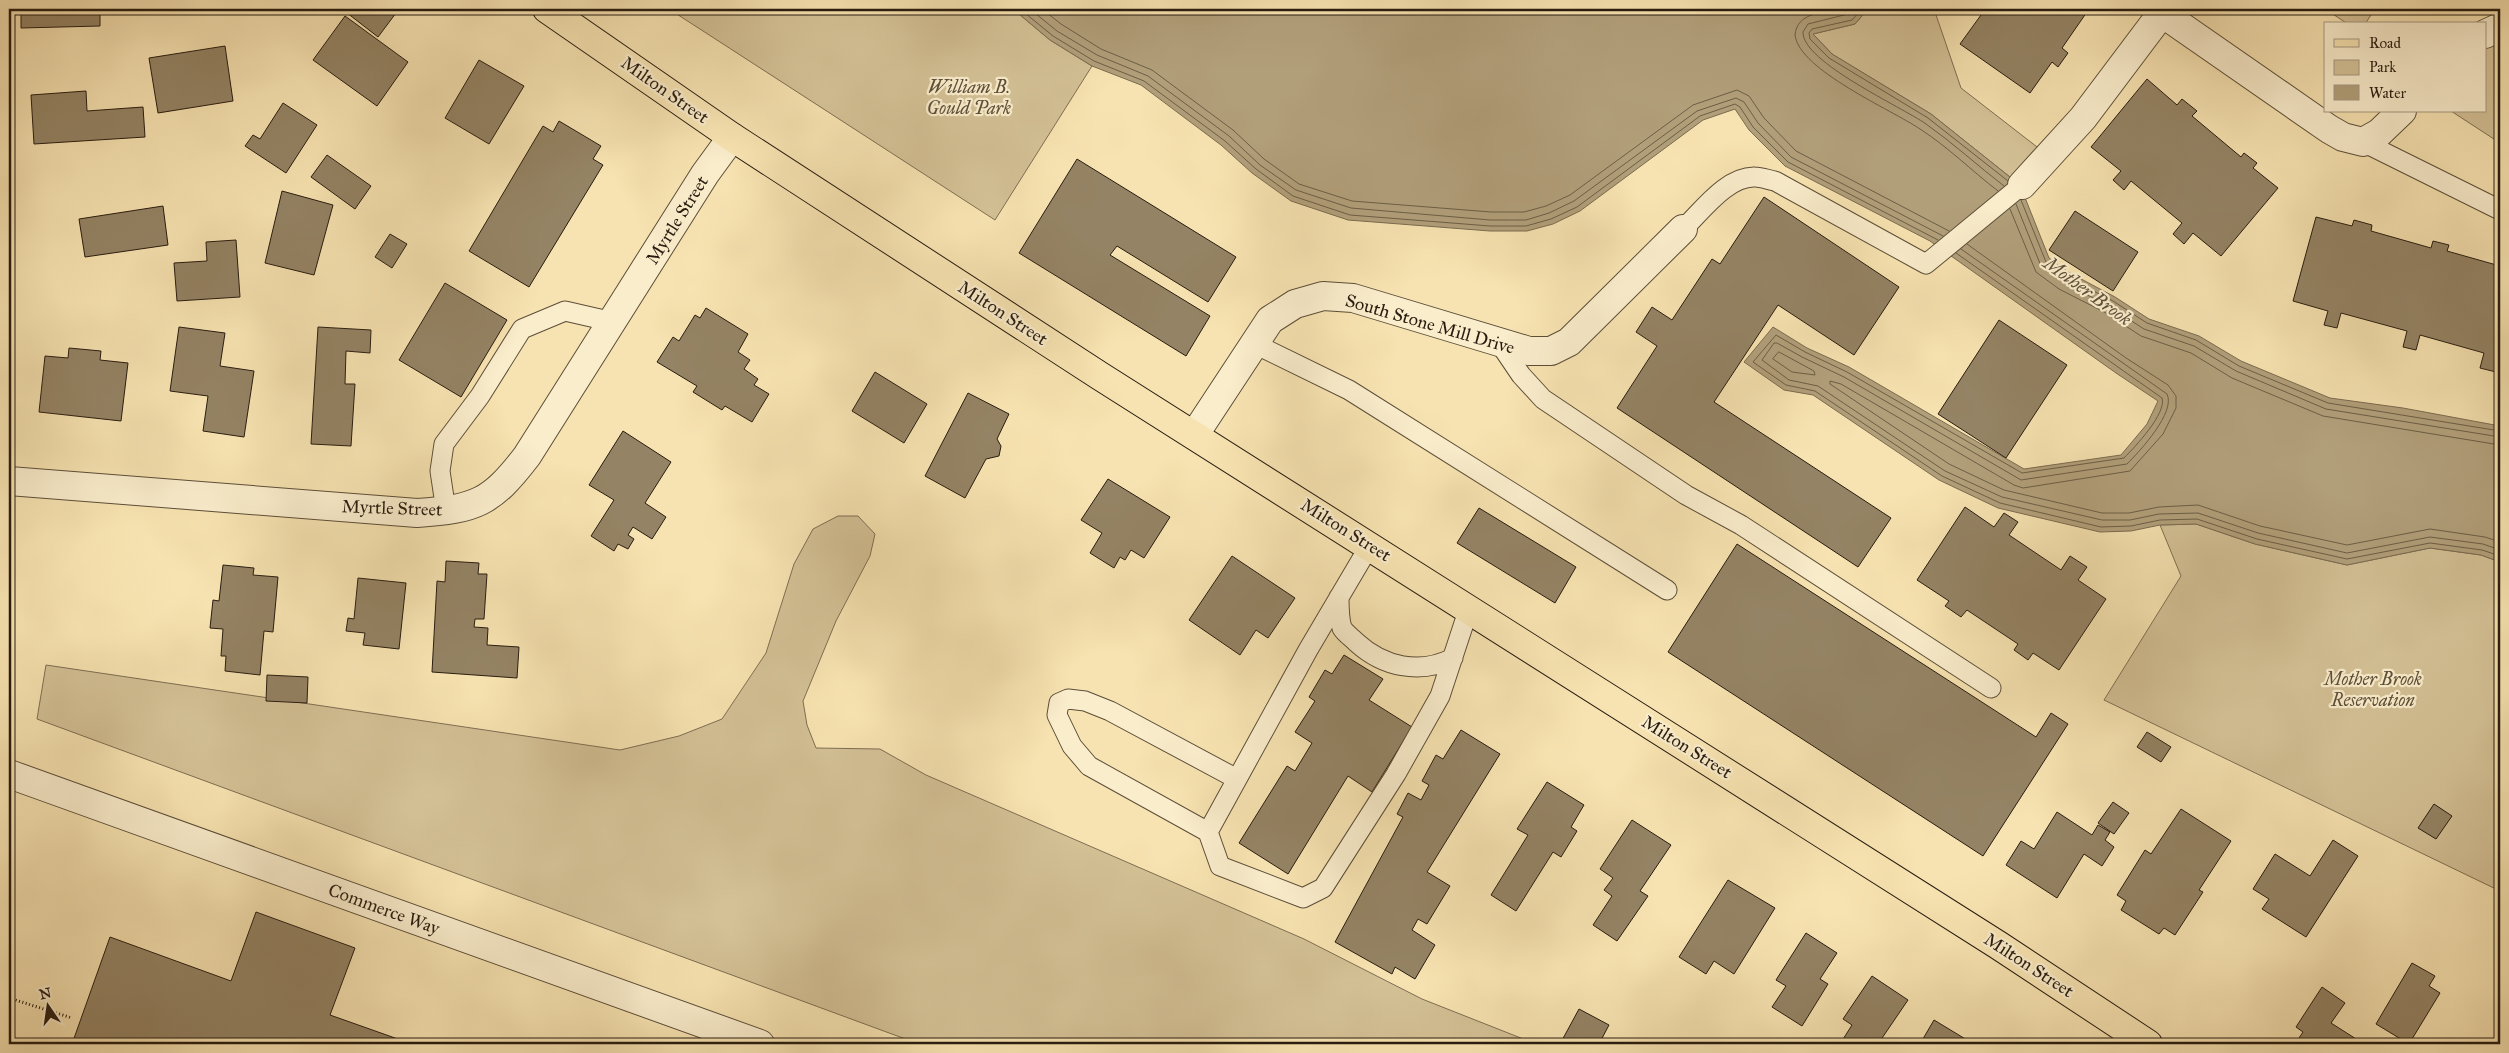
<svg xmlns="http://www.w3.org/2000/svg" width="2509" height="1053" font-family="'IM FELL Great Primer',serif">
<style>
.green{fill:#d4c196;stroke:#7e6e53}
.water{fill:#b19f7a;stroke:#7a6b50}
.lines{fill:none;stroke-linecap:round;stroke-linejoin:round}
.shore{stroke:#6c5e45;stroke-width:1}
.building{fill:#948364;stroke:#281c10}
.lane-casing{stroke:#5c4e38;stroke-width:21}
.street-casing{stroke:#5c4e38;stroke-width:30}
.primary-casing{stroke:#281c10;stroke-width:30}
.path{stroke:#281c10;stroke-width:3;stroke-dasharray:1 2.5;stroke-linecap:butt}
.lane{stroke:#faedcc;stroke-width:19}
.street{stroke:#faedcc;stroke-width:28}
.primary{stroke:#f7e3b1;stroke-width:28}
.labels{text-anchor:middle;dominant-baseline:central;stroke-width:4.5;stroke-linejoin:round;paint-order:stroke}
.park-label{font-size:18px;font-style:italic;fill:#5c4e38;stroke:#faedcc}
.street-label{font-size:18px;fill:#281c10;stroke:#faedcc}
.water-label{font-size:19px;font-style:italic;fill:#5f503a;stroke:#faedcc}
</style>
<rect width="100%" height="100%" fill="#f7e3b1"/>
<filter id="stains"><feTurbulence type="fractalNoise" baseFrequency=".004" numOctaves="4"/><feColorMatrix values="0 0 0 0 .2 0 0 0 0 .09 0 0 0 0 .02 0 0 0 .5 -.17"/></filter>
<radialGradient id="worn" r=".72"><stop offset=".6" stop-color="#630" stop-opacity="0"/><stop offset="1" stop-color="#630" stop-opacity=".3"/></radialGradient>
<path class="green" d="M669,9H1013L1050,40L1092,66L995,220Z
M1868,9H1934L1961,88L2050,157L2020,185L1931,114L1832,54L1813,34L1855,24Z
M2325,9H2375L2365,24H2348Z
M2500,27V143L2451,111H2485V34Z
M838,516H858L875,534L870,556L836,621L803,701L807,725L816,748L880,749L926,775L1304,939L1422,999L1536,1044H919L37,719L46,665L620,750L679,736L722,719L766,653L794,564L813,529Z
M2196,524L2255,544L2347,565L2430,548L2481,555L2500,562V891L2104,700L2181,576L2160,525Z"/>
<path class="water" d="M1013,9H1868L1855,24L1813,34L1832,54L1931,114L2020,185L2049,258L2068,272L2115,297L2149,319L2199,336L2241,361L2330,398L2403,408L2500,426V562L2481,555L2430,548L2347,565L2255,544L2196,524L2160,525L2131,531L2100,532L1998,508L1939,480L1813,395L1784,390L1744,362L1773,327L1807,348L1849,367L2024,469L2121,455L2147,424L2158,401L2116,373L1930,241L1785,166L1749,130L1735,109L1703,120L1580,211L1553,224L1527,231H1490L1348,220L1291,201L1252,173L1221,145L1141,85L1092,66L1050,40Z"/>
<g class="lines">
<path class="shore" d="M1020,9L1053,36L1094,61L1144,81L1225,141L1256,169L1293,196L1350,215L1490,226H1526L1551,219L1577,207L1700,116L1735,104L1740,107L1753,127L1788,162L1938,240
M1030,9L1057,31L1097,55L1148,76L1229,136L1260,165L1296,190L1351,208L1490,220H1526L1549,213L1574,201L1697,111L1736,98L1744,102L1758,123L1791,157L1943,236
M1042,9L1061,24L1101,49L1152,70L1233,130L1264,159L1299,184L1352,201L1491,212H1524L1546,206L1570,195L1693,105L1737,90L1749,96L1764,118L1796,151L1949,231
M1838,9C1821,13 1797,13 1795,35C1799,70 1892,110 1920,129C1948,147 1972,171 1998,191
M1853,9L1848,14L1808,24L1803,32C1802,62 1902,107 1926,124C1953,143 1978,166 2004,186
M1862,9L1852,20L1812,29L1809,33L1810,39L1829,58L1928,118L2008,181
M2021,200L2046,262L2066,277L2113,301L2147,323L2196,340L2239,366L2328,403L2500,431
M2016,204L2041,266L2063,282L2110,307L2144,329L2194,346L2236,371L2326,409L2500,437
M2010,209L2036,272L2059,289L2106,313L2141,336L2191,353L2232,378L2323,416L2500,445
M1967,244L2126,358L2168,385L2176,396V408L2163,434L2130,471L2023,488L2014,485L1841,384L1830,381V384L1949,464L2004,490L2102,513H2129L2159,507L2198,505L2260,526L2347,545L2430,529L2485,537L2500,542
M1961,249L2167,394C2176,412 2140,451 2127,464L2021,480L1844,377L1802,357L1777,343H1774L1762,360L1789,380L1818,386L1945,471L2002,497L2102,520H2130L2159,514L2198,513L2258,533L2347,553L2430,537L2483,544L2500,550
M1956,253L2162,398C2167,413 2135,447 2124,458L2022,473L1847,372L1805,352L1776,335L1753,362L1786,385L1815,391L1942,476L2000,503L2101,527L2131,526L2160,520L2197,519L2257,539L2347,559L2430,543L2482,550L2500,556
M1779,352L1814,371L1815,375L1792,372L1773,359Z"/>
</g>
<path class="building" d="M21,9H100V26L21,28Z
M342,9H399L378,37Z
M1973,9H2089L2062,48L2068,53L2058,67L2052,62L2030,93L1960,44L1981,15Z
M345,16L408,62L377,106L313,60Z
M225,46L233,101L158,113L149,58Z
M479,60L524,86L489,144L445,118Z
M2147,79L2177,105L2182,99L2197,111L2192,116L2241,157L2244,153L2257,163L2253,168L2278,188L2221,256L2193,233L2184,244L2173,234L2182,223L2131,181L2124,190L2113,180L2121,171L2091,147Z
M86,91L87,111L143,107L145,137L34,144L31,95Z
M283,103L317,125L286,173L245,146L253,135L260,139Z
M559,121L601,146L593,159L603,165L529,287L469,251L543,126L553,132Z
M327,155L371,186L355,209L311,177Z
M1077,159L1236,257L1208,302L1117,246L1110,255L1210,316L1186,356L1019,253Z
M282,191L333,205L314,275L265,263Z
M1764,197L1899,287L1854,355L1778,305L1714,402L1891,518L1858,567L1617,408L1657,346L1636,332L1652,307L1672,320L1712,259L1720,264Z
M163,206L168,245L85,257L79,219Z
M2075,211L2138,252L2113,291L2049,250Z
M2316,217L2352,226L2354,220L2372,225L2371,231L2431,248L2433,241L2449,245L2447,251L2500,266V358L2496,372L2480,368L2484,353L2420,335L2416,350L2403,347L2407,331L2341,313L2337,328L2324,325L2328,311L2293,301Z
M390,234L407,244L392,268L375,257Z
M236,240L240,297L177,301L174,263L207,261L206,242Z
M445,283L507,320L461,397L399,360Z
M706,308L748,334L738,352L750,360L744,369L758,379L754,385L769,394L752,422L725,406L722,410L693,392L697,386L657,362L673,337L679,341L695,315L700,318Z
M1999,320L2067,365L2006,458L1938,414Z
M179,327L225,333L220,366L254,371L244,437L203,431L208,396L170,391Z
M318,327L371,330L370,353L346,351L345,384H355L351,446L311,444Z
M69,348L101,351L100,360L128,363L121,421L39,412L45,356L68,358Z
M875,372L927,404L904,443L852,411Z
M968,393L1009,414L997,439L1001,446L999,456L986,459L965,498L925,476Z
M623,431L671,462L645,503L666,517L652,539L633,527L628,535L634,539L628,549L618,544L614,551L591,536L614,500L589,485Z
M1108,479L1170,517L1144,558L1131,550L1125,560L1120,557L1114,568L1090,553L1102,533L1081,520Z
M1965,507L1994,527L2004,513L2018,522L2009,535L2061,570L2070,556L2087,567L2078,580L2106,599L2059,670L2033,653L2028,660L2014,650L2018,644L1967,610L1961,617L1945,606L1949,601L1917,580Z
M1479,508L1576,567L1555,603L1457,543Z
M1737,544L2036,737L2051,713L2068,724L1983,856L1668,652Z
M1232,556L1295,598L1268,638L1256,630L1240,655L1189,620Z
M446,561L479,563L478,574H487L484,619H475L474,627L488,628L487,645L519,647L517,678L432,672L437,581L445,582Z
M223,565L254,568L253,575L278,577L273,632L264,631L260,675L225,671L226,656H221L223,629L210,628L213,600L219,601Z
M358,578L406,583L399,649L363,645L365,633L346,631L348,618L354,619Z
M1344,655L1383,679L1369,700L1412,727L1372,792L1348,776L1288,874L1239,843L1287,766L1295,771L1312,743L1295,732L1315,701L1309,697L1325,670L1332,674Z
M267,675L308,677L307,703L266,701Z
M1461,730L1500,754L1427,872L1450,886L1427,924L1418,919L1412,930L1435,945L1415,979L1395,967L1392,974L1335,942L1403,817L1397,814L1408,793L1421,800L1429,785L1422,781L1436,755L1443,759Z
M2147,732L2171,747L2161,762L2137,747Z
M1547,782L1584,805L1571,827L1577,831L1561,857L1553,852L1516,911L1491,895L1528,835L1517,829Z
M2113,802L2129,813L2114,834L2098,823Z
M2434,804L2452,816L2436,839L2418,828Z
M2181,809L2231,841L2199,890L2203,892L2175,935L2164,928L2159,934L2121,910L2126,901L2117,895L2145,850L2151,854Z
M2057,812L2092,835L2098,825L2110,832L2105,840L2114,847L2102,866L2084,854L2057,898L2006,865L2021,841L2034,849Z
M1632,820L1671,845L1640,891L1648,896L1617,941L1593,925L1612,896L1604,890L1613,878L1600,869Z
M2333,840L2358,856L2306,937L2262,909L2269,899L2253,889L2275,854L2310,876Z
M1728,880L1775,908L1734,974L1714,961L1706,974L1679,957Z
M256,912L355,948L330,1015L412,1044H72L110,937L231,981Z
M1806,933L1837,953L1820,979L1828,984L1802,1026L1772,1007L1786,986L1776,980Z
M2412,963L2435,976L2429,986L2440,993L2409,1044L2376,1024Z
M1872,976L1908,1000L1878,1044H1840L1852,1025L1843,1019Z
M2322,987L2345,1003L2331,1023L2364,1044H2295L2303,1032L2296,1027Z
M1579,1009L1609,1025L1599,1044H1560Z
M1934,1020L1972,1043L1971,1044H1920Z"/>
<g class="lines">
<g class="lane-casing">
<path id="lane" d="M2363,142L2500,210
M1683,229C1702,211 1727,176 1755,177C1761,177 1769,180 1775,181L1926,264L2022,185
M1253,343L1349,390L1667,590
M1500,344L1521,375L1543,399L1686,495L1741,525L1991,688
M446,511L440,471L444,444L480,396L522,329L565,311L613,322
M1339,597C1339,607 1339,619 1342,628C1345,633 1352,638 1356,642C1383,667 1420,675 1453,658
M1237,779L1110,711L1085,701L1068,699L1059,703L1057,715L1072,746L1089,766L1208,832L1220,866L1303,898L1323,888L1396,774L1440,696L1469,608
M1208,832L1308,650L1370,545"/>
</g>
<g class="street-casing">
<path id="street" d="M2485,34L2500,27
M2022,185L2083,118L2162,13L2329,129L2343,137L2363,142L2379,133L2402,111
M1195,434L1270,320L1295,304L1323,296L1353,298L1529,351H1551L1569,342L1683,229
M9,481L417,513C476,509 491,503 527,456L705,174L732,137
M9,774L760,1044"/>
</g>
<g class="primary-casing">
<path id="primary" d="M547,9L732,137L1100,376L1998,945L2148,1044"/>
</g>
<path class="path" d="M9,998L72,1018"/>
<use href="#lane" class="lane"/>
<use href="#street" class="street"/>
<use href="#primary" class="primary"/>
</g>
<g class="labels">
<g class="park-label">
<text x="969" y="87">William B.<tspan x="969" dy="21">Gould Park</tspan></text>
<text x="2373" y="679">Mother Brook<tspan x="2373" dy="21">Reservation</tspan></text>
</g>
<g class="street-label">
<text transform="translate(665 90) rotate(35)">Milton Street</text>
<text transform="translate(677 220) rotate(-58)">Myrtle Street</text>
<text transform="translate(1003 313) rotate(33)">Milton Street</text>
<text transform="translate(1430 324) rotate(16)">South Stone Mill Drive</text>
<text transform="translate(392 508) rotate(2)">Myrtle Street</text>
<text transform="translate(1346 530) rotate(32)">Milton Street</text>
<text transform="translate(1687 747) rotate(32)">Milton Street</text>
<text transform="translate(384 909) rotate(20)">Commerce Way</text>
<text transform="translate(2029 965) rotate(33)">Milton Street</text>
</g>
<g class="water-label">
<text transform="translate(2088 291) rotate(36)">Mother Brook</text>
</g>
</g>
<rect width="2509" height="1053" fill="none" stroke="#f7e3b1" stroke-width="30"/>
<rect x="10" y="10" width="2489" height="1033" fill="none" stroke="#281c10" stroke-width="2.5"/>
<rect x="15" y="15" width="2479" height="1023" fill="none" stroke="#281c10"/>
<rect x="2324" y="22" width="162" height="90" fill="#faedcc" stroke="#a69981"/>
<rect x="2334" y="39" width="25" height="8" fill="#f7e3b1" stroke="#a69981"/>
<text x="2369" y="48" font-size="15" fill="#281c10">Road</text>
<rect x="2334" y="60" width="25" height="15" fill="#d4c196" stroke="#a69981"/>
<text x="2369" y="72" font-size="15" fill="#281c10">Park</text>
<rect x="2334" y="85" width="25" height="15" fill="#b19f7a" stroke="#a69981"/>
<text x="2369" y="98" font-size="15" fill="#281c10">Water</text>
<g transform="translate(48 1006) rotate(347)" stroke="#faedcc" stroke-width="4" paint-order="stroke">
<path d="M0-4L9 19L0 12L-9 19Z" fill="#281c10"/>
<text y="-8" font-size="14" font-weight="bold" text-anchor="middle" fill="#281c10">N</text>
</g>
<rect width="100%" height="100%" filter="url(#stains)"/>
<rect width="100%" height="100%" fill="url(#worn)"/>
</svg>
